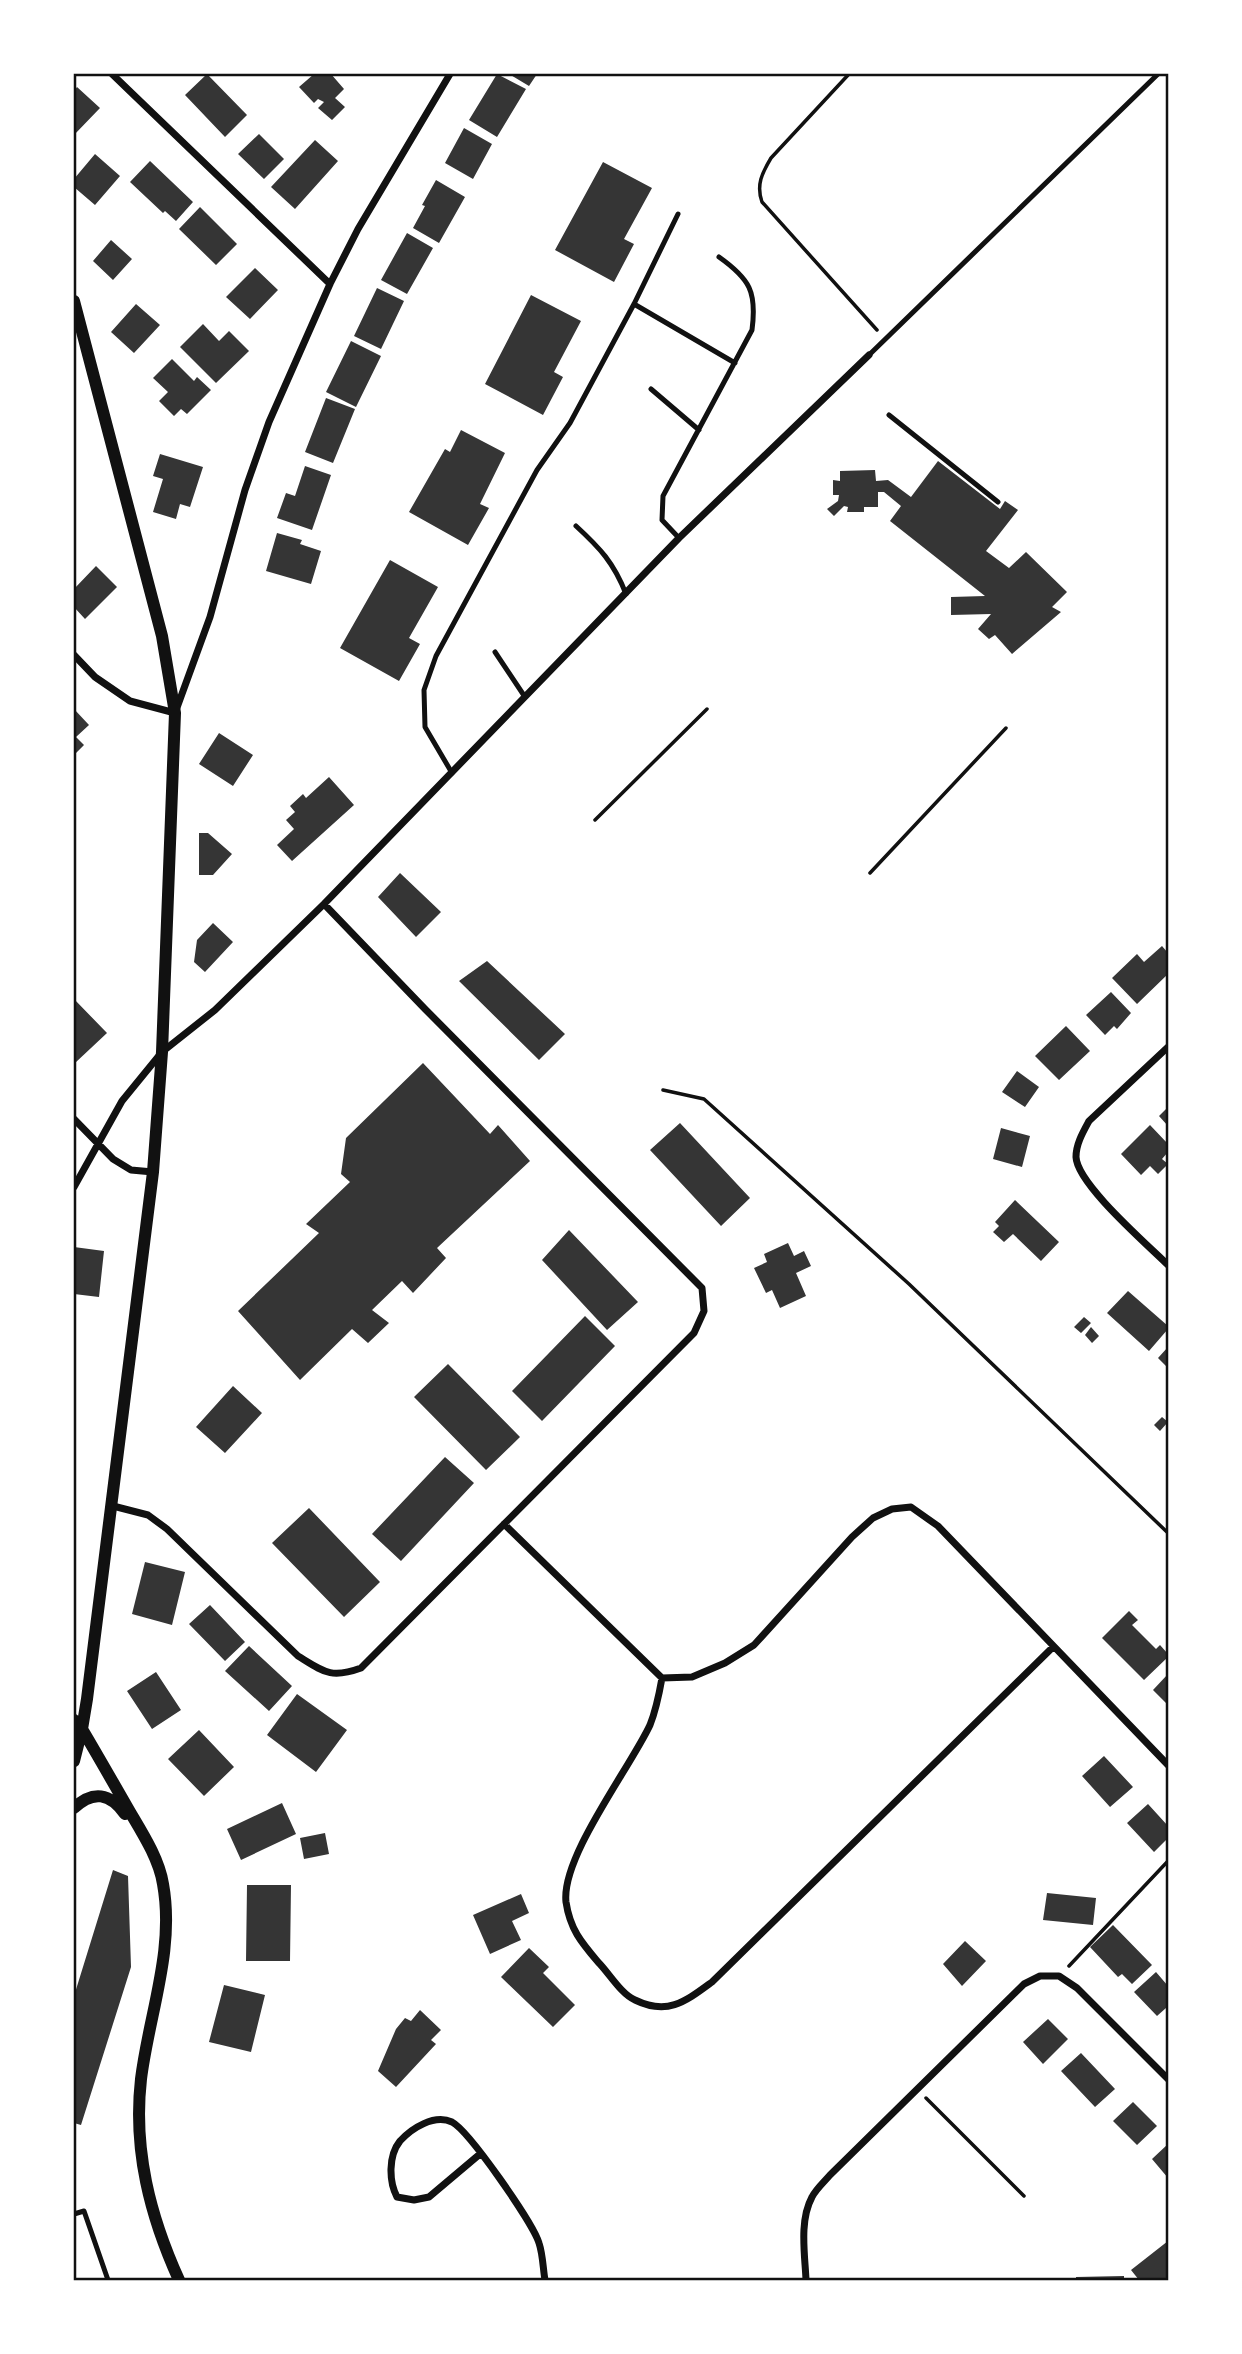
<svg xmlns="http://www.w3.org/2000/svg" width="1242" height="2354" font-family="'Golos Text',sans-serif">
<style>
.building{fill:#353535}
.lines{fill:none;stroke-linecap:round;stroke-linejoin:round}
.path{stroke:#111;stroke-width:3.5}
.service{stroke:#111;stroke-width:5}
.minor{stroke:#111;stroke-width:7}
.tertiary{stroke:#111;stroke-width:12}
.neatline{fill:none;stroke:#111;stroke-width:2.5}
</style>
<rect width="100%" height="100%" fill="#fff"/>
<path class="building" d="M207,74L247,115L225,137L185,95Z
M314,74H331L344,89L335,98L345,107L332,120L318,108L324,102L318,99L314,103L299,87Z
M497,74L526,89L497,137L469,120Z
M509,74H537L529,86Z
M77,87L100,108L74,135V91Z
M464,128L492,144L473,179L445,163Z
M259,134L284,159L264,179L238,154Z
M315,140L338,161L295,209L271,187Z
M95,154L120,176L95,205L74,187V179Z
M150,161L193,202L176,221L165,211L163,213L130,182Z
M603,162L652,188L624,239L634,244L614,282L555,250Z
M436,180L465,197L439,243L413,228L425,206L422,205Z
M200,207L237,244L216,265L179,229Z
M407,233L433,248L407,294L381,280Z
M111,240L132,259L113,280L93,261Z
M255,268L278,290L250,319L226,297Z
M377,288L404,301L381,349L354,336Z
M531,295L581,321L554,372L563,377L543,415L485,384Z
M136,304L160,325L134,353L111,332Z
M203,324L219,341L229,331L249,351L216,383L180,347Z
M351,341L381,356L356,407L326,392Z
M172,359L194,381L197,377L211,390L187,414L181,409L174,416L159,401L168,392L153,378Z
M326,398L355,409L333,463L305,452Z
M461,430L505,453L480,504L489,508L468,545L409,512L445,449L450,452Z
M160,454L203,467L190,507L180,504L176,519L153,512L163,479L153,476Z
M938,461L1000,509L1005,501L1018,510L986,551L1009,568L1026,552L1067,592L1052,607L1061,612L1012,654L995,635L989,639L978,629L991,614L951,615V597L985,596L890,521L901,506L884,492H878V507H864V512H847L848,507L844,506L834,516L827,509L838,501L839,495H833V480L840,481V471L875,470L876,481L888,480L911,497Z
M305,466L331,475L312,530L277,518L286,493L295,496Z
M277,533L302,540L300,544L321,551L311,584L266,571Z
M390,560L438,587L409,638L420,644L399,681L340,648Z
M96,566L117,587L85,619L74,607V589Z
M74,709L89,725L76,737L84,745L74,755Z
M219,733L253,755L233,786L199,764Z
M329,777L354,805L292,861L277,845L294,829L286,820L295,812L290,806L303,794L306,798Z
M199,833H208L232,854L213,875H199Z
M400,873L441,912L416,937L378,897Z
M213,923L233,942L205,972L194,962L197,940Z
M1162,946L1168,953V974L1137,1004L1112,978L1137,954L1144,962Z
M487,961L565,1034L539,1060L459,981Z
M1111,992L1131,1013L1117,1029L1114,1026L1105,1035L1086,1015Z
M74,999L107,1033L75,1063L74,1061Z
M1066,1026L1090,1051L1059,1080L1035,1056Z
M423,1063L490,1134L498,1125L530,1161L437,1248L446,1258L413,1293L402,1281L372,1310L389,1323L368,1343L352,1329L300,1380L238,1311L319,1233L306,1224L350,1182L341,1174L346,1138Z
M1017,1071L1039,1087L1025,1107L1002,1092Z
M1168,1107V1126L1159,1116Z
M680,1123L750,1198L721,1226L650,1150Z
M1150,1125L1168,1144V1152L1162,1159L1168,1164L1158,1174L1150,1166L1141,1175L1121,1154Z
M1001,1128L1030,1136L1022,1167L993,1159Z
M1015,1200L1059,1242L1041,1261L1013,1234L1004,1242L993,1232L999,1226L995,1222Z
M569,1230L638,1302L607,1330L542,1260Z
M788,1243L794,1256L804,1251L811,1266L796,1273L806,1296L780,1308L772,1290L766,1293L754,1268L767,1262L764,1254Z
M74,1247L104,1251L99,1297L74,1294Z
M1128,1291L1168,1326V1329L1149,1351L1107,1313Z
M585,1316L615,1346L542,1421L512,1391Z
M1084,1317L1091,1323L1081,1333L1074,1327Z
M1091,1327L1099,1336L1092,1343L1085,1335Z
M1168,1347V1368L1158,1358Z
M448,1364L520,1437L486,1470L414,1397Z
M233,1386L262,1413L225,1453L196,1427Z
M1162,1417L1168,1422L1160,1431L1154,1425Z
M445,1457L474,1483L401,1561L372,1534Z
M309,1508L380,1582L344,1617L272,1543Z
M145,1562L185,1572L172,1625L132,1614Z
M210,1605L245,1642L225,1661L189,1624Z
M1129,1611L1138,1620L1132,1625L1156,1649L1160,1645L1168,1654V1657L1144,1680L1102,1638Z
M249,1646L292,1686L269,1711L225,1671Z
M156,1672L181,1710L152,1729L127,1691Z
M1168,1674V1705L1153,1690Z
M297,1694L347,1730L316,1772L267,1735Z
M199,1730L234,1767L204,1796L168,1759Z
M1104,1756L1133,1787L1110,1807L1082,1776Z
M282,1803L296,1834L241,1860L227,1829Z
M1148,1804L1168,1826V1838L1154,1852L1127,1823Z
M325,1833L329,1854L304,1859L300,1838Z
M113,1870L128,1876L131,1967L81,2125L74,2123V1996Z
M247,1885H291L290,1961H246Z
M1047,1893L1096,1898L1093,1925L1043,1920Z
M521,1894L529,1913L512,1921L521,1940L490,1954L473,1915Z
M1113,1925L1152,1965L1132,1984L1122,1974L1118,1977L1090,1947Z
M965,1941L986,1961L962,1986L943,1964Z
M529,1948L549,1967L543,1973L575,2005L553,2027L501,1977Z
M1156,1972L1168,1986V2011L1166,2008L1157,2016L1134,1992Z
M224,1985L265,1995L251,2052L209,2042Z
M420,2010L441,2030L431,2040L436,2044L396,2087L378,2071L396,2029L405,2018L411,2021Z
M1048,2019L1068,2039L1043,2064L1023,2042Z
M1081,2053L1115,2089L1095,2107L1061,2071Z
M1133,2102L1157,2126L1137,2145L1113,2121Z
M1168,2144V2178L1152,2159Z
M1168,2241V2278L1165,2280H1139L1131,2270Z
M1124,2276V2280H1076V2277Z"/>
<g class="lines">
<path class="path" d="M849,74L771,158C762,173 756,185 762,202L877,330
M595,820L707,709
M870,873L1006,728
M663,1090L704,1099L909,1284L1168,1533
M1069,1966L1168,1861
M926,2098L1024,2196"/>
<path class="service" d="M634,304L735,363
M869,355L1158,74
M651,389L699,430
M889,415L998,502
M576,526C600,548 614,563 626,594
M679,538L662,520L663,496L752,330C757,292 750,279 719,257
M495,652L525,697
M452,773L425,727L424,690L436,656L537,470L570,423L634,304L678,214
M74,2214L84,2211L108,2280"/>
<path class="minor" d="M112,74L330,284
M74,655L95,677L130,701L175,713L210,617L245,490L269,422L330,284L358,229L450,74
M1168,1047L1089,1121C1083,1132 1076,1144 1076,1157C1077,1184 1148,1245 1168,1265
M74,1119L113,1159L131,1170L153,1172
M74,1187L122,1101L162,1052L215,1010L324,904L679,538L869,355
M113,1506L148,1515L167,1529L298,1656C324,1672 331,1679 361,1668L694,1333L704,1311L702,1288L425,1009L324,904
M504,1524L662,1678L692,1677L725,1663L754,1645L852,1537L873,1518L892,1509L911,1507L938,1526L1168,1765
M662,1678C659,1695 656,1710 650,1725C630,1768 561,1857 566,1902C570,1929 581,1942 598,1962C609,1973 621,1994 635,2000C668,2016 686,2001 712,1982L1053,1647
M480,2154L429,2197L414,2200L397,2197C389,2182 388,2156 400,2141C412,2128 434,2114 452,2122C469,2131 533,2223 539,2243C543,2255 543,2269 545,2280
M806,2280C805,2255 799,2221 812,2197C816,2189 824,2182 830,2175L1024,1984L1040,1976H1059L1077,1988L1168,2079"/>
<path class="tertiary" d="M74,301L162,636L175,713L162,1052L153,1172L87,1699L82,1729L74,1761
M74,1720L82,1729C98,1756 114,1784 130,1812C143,1834 159,1859 163,1884C175,1950 149,2014 141,2079C133,2150 150,2216 179,2280
M74,1808C93,1790 110,1793 125,1814"/>
</g>
<rect width="1242" height="2354" fill="none" stroke="#ffffff" stroke-width="150"/>
<rect x="75" y="75" width="1092" height="2204" class="neatline"/>
</svg>
